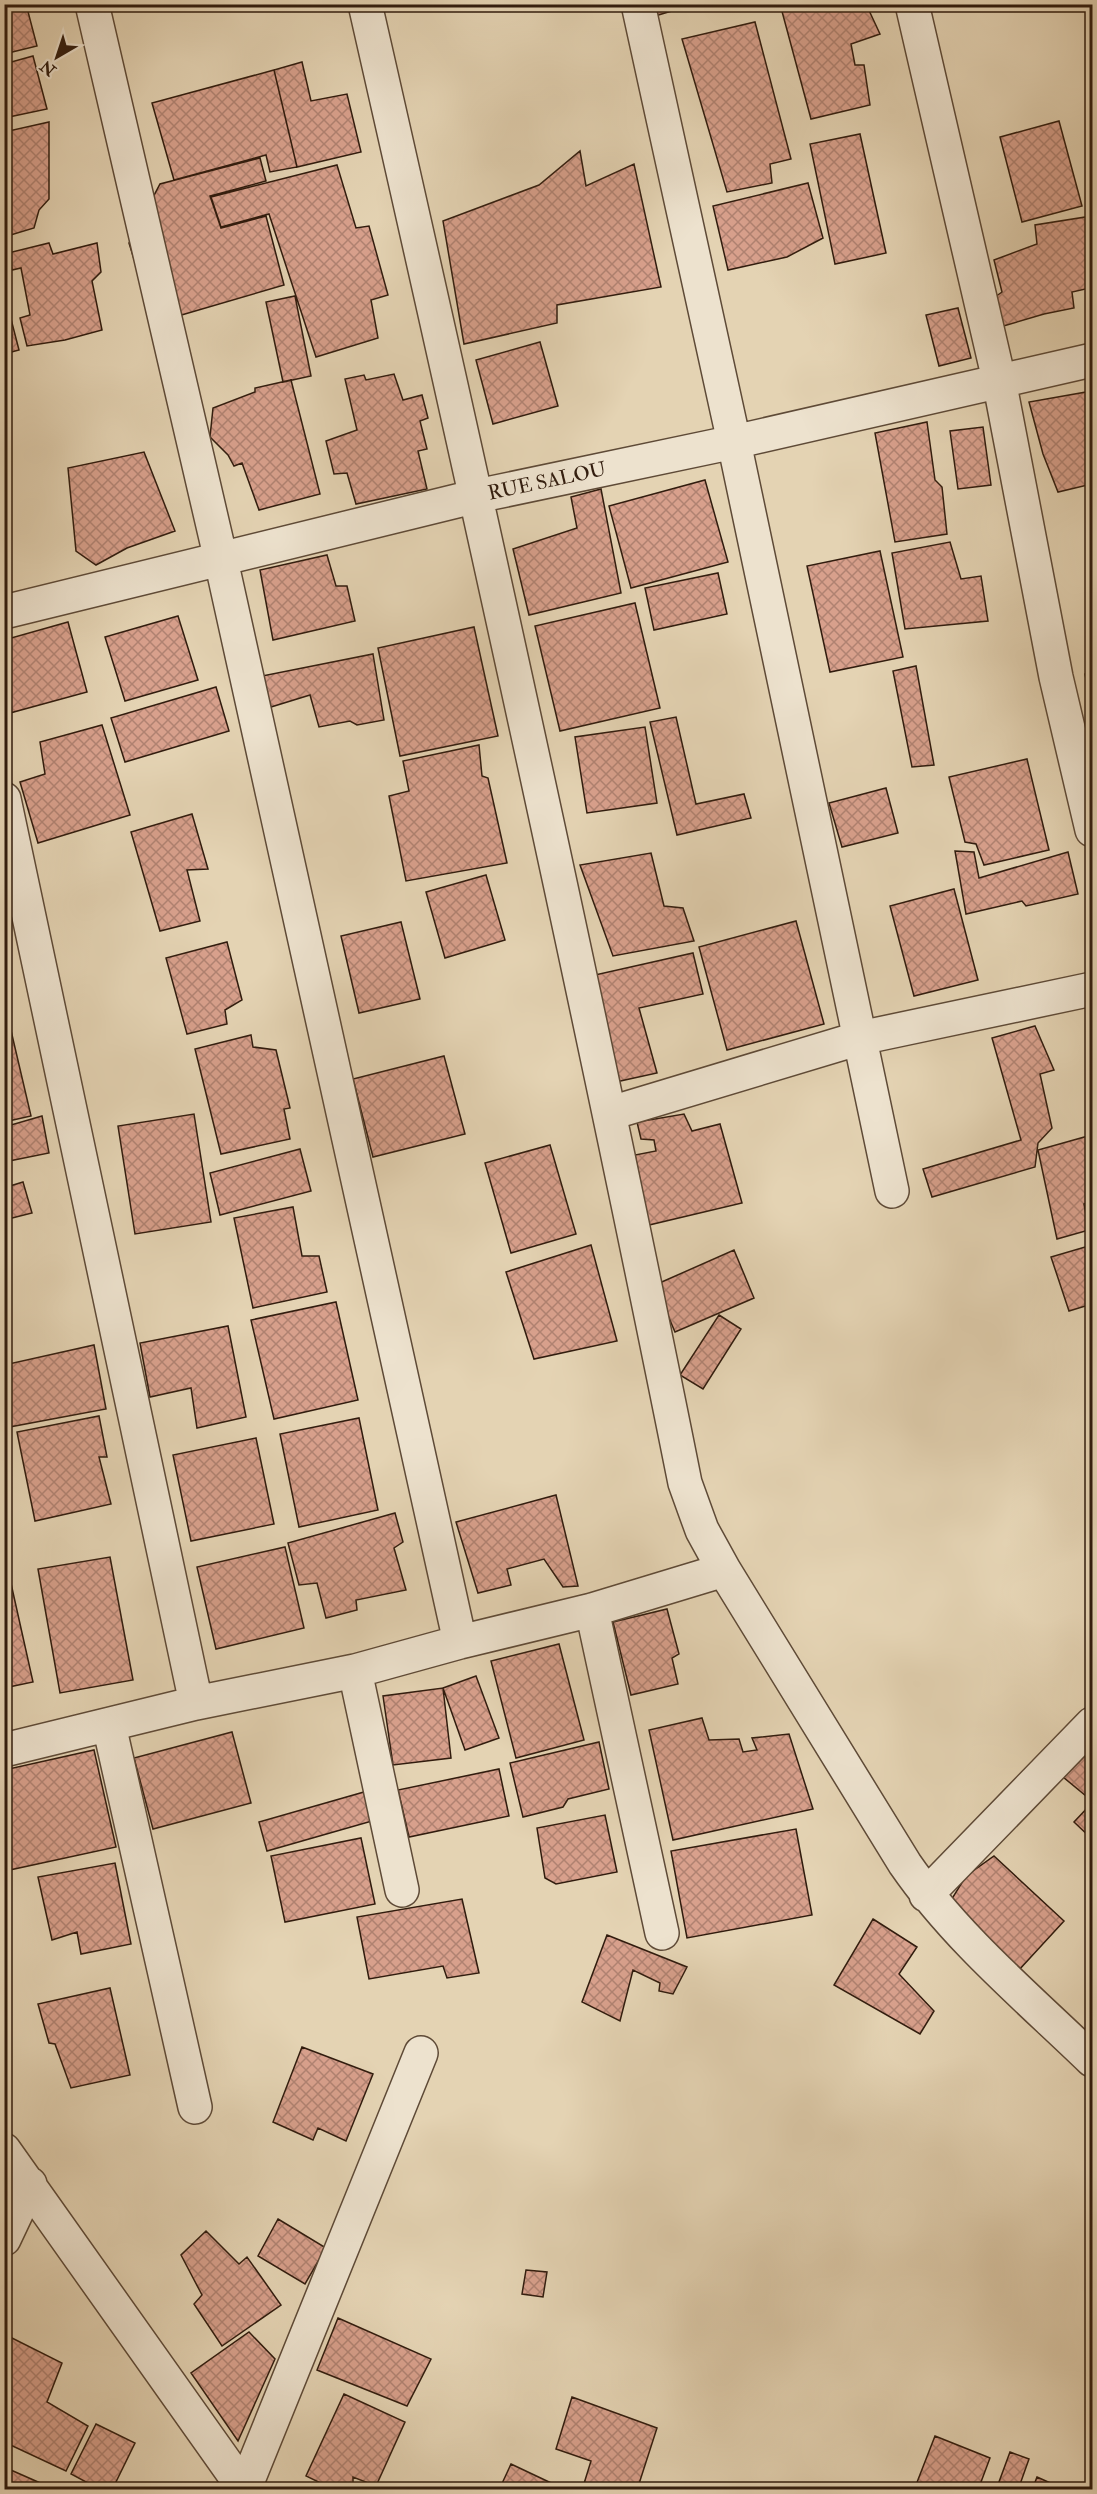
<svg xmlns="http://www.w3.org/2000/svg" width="1097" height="2494" font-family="'IM FELL Double Pica',serif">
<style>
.building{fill:url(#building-cross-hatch);stroke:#311c0e;stroke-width:1.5}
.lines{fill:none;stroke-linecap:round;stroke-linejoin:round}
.minor-casing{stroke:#5e4a37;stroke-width:36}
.minor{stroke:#ede2ce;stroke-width:33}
.labels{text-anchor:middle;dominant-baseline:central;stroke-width:6;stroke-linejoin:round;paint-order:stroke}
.street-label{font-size:20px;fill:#311c0e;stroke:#ede2ce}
</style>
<defs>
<pattern id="building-cross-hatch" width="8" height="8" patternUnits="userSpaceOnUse" patternTransform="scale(1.5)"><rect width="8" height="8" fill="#d8a08c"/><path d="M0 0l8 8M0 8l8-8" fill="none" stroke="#b08271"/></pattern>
</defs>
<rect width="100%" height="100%" fill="#e4d3b3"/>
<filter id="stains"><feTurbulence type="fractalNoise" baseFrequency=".00333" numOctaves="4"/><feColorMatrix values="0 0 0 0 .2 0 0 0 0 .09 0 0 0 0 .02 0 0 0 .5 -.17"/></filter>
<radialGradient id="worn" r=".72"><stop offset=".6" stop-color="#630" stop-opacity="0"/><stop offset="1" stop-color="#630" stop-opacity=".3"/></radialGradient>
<path class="building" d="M4,4H26L37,46L4,54Z
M652,4H695L655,16Z
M780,4H866L880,34L851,44L855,65H864L870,105L811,119Z
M755,22L791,159L770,164L772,183L727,192L682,39Z
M33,56L47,109L4,118V64Z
M302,62L311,101L347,94L361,152L297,167L274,70Z
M274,70L297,167L270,172L266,155L174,180L152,103Z
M1059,121L1082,206L1022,222L1000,137Z
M49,122V199L39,210L34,228L4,237V132Z
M860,134L886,253L835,264L810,144Z
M580,151L586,186L634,164L661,287L557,305V323L464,344L443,221L539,185Z
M260,158L266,181L210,196L221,228L266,216L284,285L154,323L129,243L160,184Z
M337,165L356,228L369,226L388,295L371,300L378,338L316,357L269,214L221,227L211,197Z
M808,183L823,238L787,257L728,270L713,206Z
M1092,216V262L1087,263L1090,288L1072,292L1074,308L1044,314L1000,327L995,297L1002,292L994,260L1037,244L1035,225Z
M49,243L53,254L97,243L101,272L92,281L102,330L65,340L27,346L20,318L30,315L21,268L12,270L8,253Z
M4,292L19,350L4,354Z
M295,296L311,376L283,382L266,302Z
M958,308L971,358L939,366L926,315Z
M540,342L558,406L493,424L476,360Z
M394,374L403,400L422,395L428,418L420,421L427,449L418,451L427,489L356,504L347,473L334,474L326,441L357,430L345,379L364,375L366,380Z
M291,380L320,494L259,510L242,463L234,466L228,455L210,437L213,408L255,392V388Z
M1092,391V484L1058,492L1043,454L1029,402Z
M927,422L935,480L942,487L947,534L895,542L875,433Z
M983,427L991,485L958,489L950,431Z
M144,452L175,531L127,548L96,565L76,551L68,468Z
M705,480L728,562L631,588L609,506Z
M601,489L621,593L529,615L513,549L577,528L571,497Z
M950,542L961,579L981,576L988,621L905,629L892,553Z
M880,551L903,657L830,672L807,566Z
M327,555L336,586H347L355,621L273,640L260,570Z
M718,573L727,614L654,630L645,588Z
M635,603L660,708L560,731L535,626Z
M178,616L198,680L125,701L105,637Z
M68,622L87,692L10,713L4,693V640Z
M474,627L498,736L400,756L378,648Z
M373,654L384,720L357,725L350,721L319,727L310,695L271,707L262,676Z
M916,666L934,765L912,767L893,671Z
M1092,672V711L1085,674Z
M216,687L229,731L125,762L111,718Z
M676,717L696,804L744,794L751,818L677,835L650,722Z
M102,725L130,815L38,843L20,782L45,774L40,742Z
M645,727L657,803L587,813L575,737Z
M479,745L482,776L488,778L507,863L406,881L389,796L409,791L403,761Z
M1027,759L1049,850L984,865L976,844L965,842L949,777Z
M886,788L898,833L842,847L829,803Z
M192,814L208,869L187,870L200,921L160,931L131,832Z
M955,851L974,852L979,878L1068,852L1078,894L1026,906L1022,901L966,914Z
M651,853L664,906L683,908L694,941L613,956L580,865Z
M486,875L505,940L445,958L426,892Z
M954,889L978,980L914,996L890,906Z
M796,921L824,1024L727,1050L699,947Z
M401,922L420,999L359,1013L341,936Z
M227,942L242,1000L225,1010L227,1024L187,1034L166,958Z
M693,953L703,994L639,1008L657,1073L611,1083L586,977Z
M9,1022L31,1116L4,1122V1023Z
M1035,1026L1054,1070L1040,1074L1052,1128L1038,1143L1035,1167L932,1197L923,1169L1021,1140L992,1038Z
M251,1035L253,1047L276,1050L290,1108L284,1109L290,1139L221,1154L195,1049Z
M444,1056L465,1134L373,1157L353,1079Z
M194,1114L211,1222L135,1234L118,1126Z
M684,1114L692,1131L720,1124L742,1203L649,1225L635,1155L656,1151L654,1140L641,1139L637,1122Z
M42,1116L49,1153L4,1162V1127Z
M1088,1136L1092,1149V1201L1084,1204L1089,1230L1057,1239L1038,1150Z
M550,1145L576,1234L511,1253L485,1163Z
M300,1149L311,1191L220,1215L210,1173Z
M4,1167L10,1186L23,1182L32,1213L4,1220Z
M293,1207L302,1256H319L327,1292L253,1308L234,1218Z
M591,1245L617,1341L534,1359L506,1272Z
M1092,1245V1304L1069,1311L1051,1257Z
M734,1250L754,1298L675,1332L655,1285Z
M336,1302L358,1400L274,1419L251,1320Z
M719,1315L741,1329L703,1389L680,1375Z
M228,1326L246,1417L197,1428L191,1388L150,1397L140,1343Z
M94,1345L106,1409L4,1428V1365Z
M99,1416L107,1457H99L111,1504L35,1521L17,1432Z
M359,1418L378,1510L299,1527L280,1434Z
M256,1438L274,1524L191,1541L173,1455Z
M556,1495L578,1586L563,1587L544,1559L507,1569L511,1585L478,1593L456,1522Z
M395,1513L403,1542L394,1548L406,1590L356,1600L357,1610L326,1618L317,1583L299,1585L288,1543Z
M285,1547L304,1628L216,1649L197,1567Z
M110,1557L133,1680L60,1693L38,1569Z
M10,1579L33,1682L4,1688V1580Z
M667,1609L679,1654L672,1658L678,1684L631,1695L613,1622Z
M559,1644L584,1740L516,1758L491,1661Z
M476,1676L499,1738L465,1750L443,1688Z
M443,1688L451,1758L393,1765L383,1696Z
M702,1718L709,1740L739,1739L743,1752L757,1750L752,1738L789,1734L813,1809L673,1840L649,1730Z
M232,1732L251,1803L153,1829L134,1758Z
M599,1742L609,1789L568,1799L563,1807L523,1817L510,1763Z
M1092,1748V1801L1063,1777Z
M94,1750L116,1847L5,1871L4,1770Z
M499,1769L509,1816L409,1837L398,1790Z
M364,1792L372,1821L267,1851L259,1822Z
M1092,1803V1839L1074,1822Z
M605,1815L617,1872L556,1884L545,1878L537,1828Z
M796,1829L812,1915L687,1938L671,1851Z
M361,1838L375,1904L285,1922L271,1856Z
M994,1856L1064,1921L1019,1970L948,1905L966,1876Z
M115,1863L131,1944L81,1954L77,1932L52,1940L38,1877Z
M462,1899L479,1973L447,1978L443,1966L369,1979L357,1917Z
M873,1919L917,1947L899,1974L934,2011L920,2034L834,1985Z
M607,1935L687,1967L673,1994L659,1991L660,1983L633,1970L620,2021L582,2002Z
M110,1988L130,2075L71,2088L55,2044L49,2043L38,2004Z
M302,2047L373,2074L346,2141L318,2128L313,2140L273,2122Z
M278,2219L326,2248L305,2284L258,2256Z
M206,2231L239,2264L247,2257L281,2305L222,2346L194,2304L202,2295L181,2255Z
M526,2270L547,2272L543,2297L522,2294Z
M338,2318L431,2359L407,2406L317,2370Z
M249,2332L275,2359L238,2441L191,2373Z
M4,2334L62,2363L47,2402L88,2426L66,2471L4,2442Z
M344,2394L405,2422L376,2486L353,2477V2490H335L306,2476Z
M572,2397L657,2428L637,2490H582L591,2461L556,2449Z
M96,2424L135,2443L112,2490H101L71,2474Z
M935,2436L990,2458L978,2490H914Z
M1010,2452L1029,2459L1018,2490H996Z
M511,2464L566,2490H499Z
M4,2467L54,2489L4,2490Z
M1037,2477L1066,2490H1032Z"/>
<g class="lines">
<g class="minor-casing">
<path id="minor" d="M92,4L221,560L460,1642
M638,4L734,442L892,1191
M912,4L999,380L1056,677L1092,830
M4,612L477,496L734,442L1092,360
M4,799L196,1703
M611,1113L860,1038L1092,989
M724,1570L905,1864C956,1938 1028,1998 1092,2060
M592,1610L662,1933
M355,1671L402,1890
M109,1725L195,2107
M4,1750L196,1703L355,1671L460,1642L592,1610L724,1570L702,1530L685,1483C586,988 477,496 365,4
M926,1895L1092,1724
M4,2150L245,2490
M4,2239L30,2184
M244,2490L421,2053"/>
</g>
<use href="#minor" class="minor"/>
</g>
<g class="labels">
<g class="street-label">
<text transform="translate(547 481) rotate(-12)">RUE SALOU</text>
</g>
</g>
<rect width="1097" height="2494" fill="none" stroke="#e4d3b3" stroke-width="24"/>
<rect x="6" y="6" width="1085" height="2482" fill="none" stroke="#311c0e" stroke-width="3"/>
<rect x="12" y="12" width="1073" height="2470" fill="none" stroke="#311c0e" stroke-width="1.5"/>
<g transform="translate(57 57) rotate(219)" stroke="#ede2ce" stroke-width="4.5" paint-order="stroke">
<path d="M0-4.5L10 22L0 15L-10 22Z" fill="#311c0e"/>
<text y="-9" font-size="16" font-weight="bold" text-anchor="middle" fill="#311c0e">N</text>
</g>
<rect width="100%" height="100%" filter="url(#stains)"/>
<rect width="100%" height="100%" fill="url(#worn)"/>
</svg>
